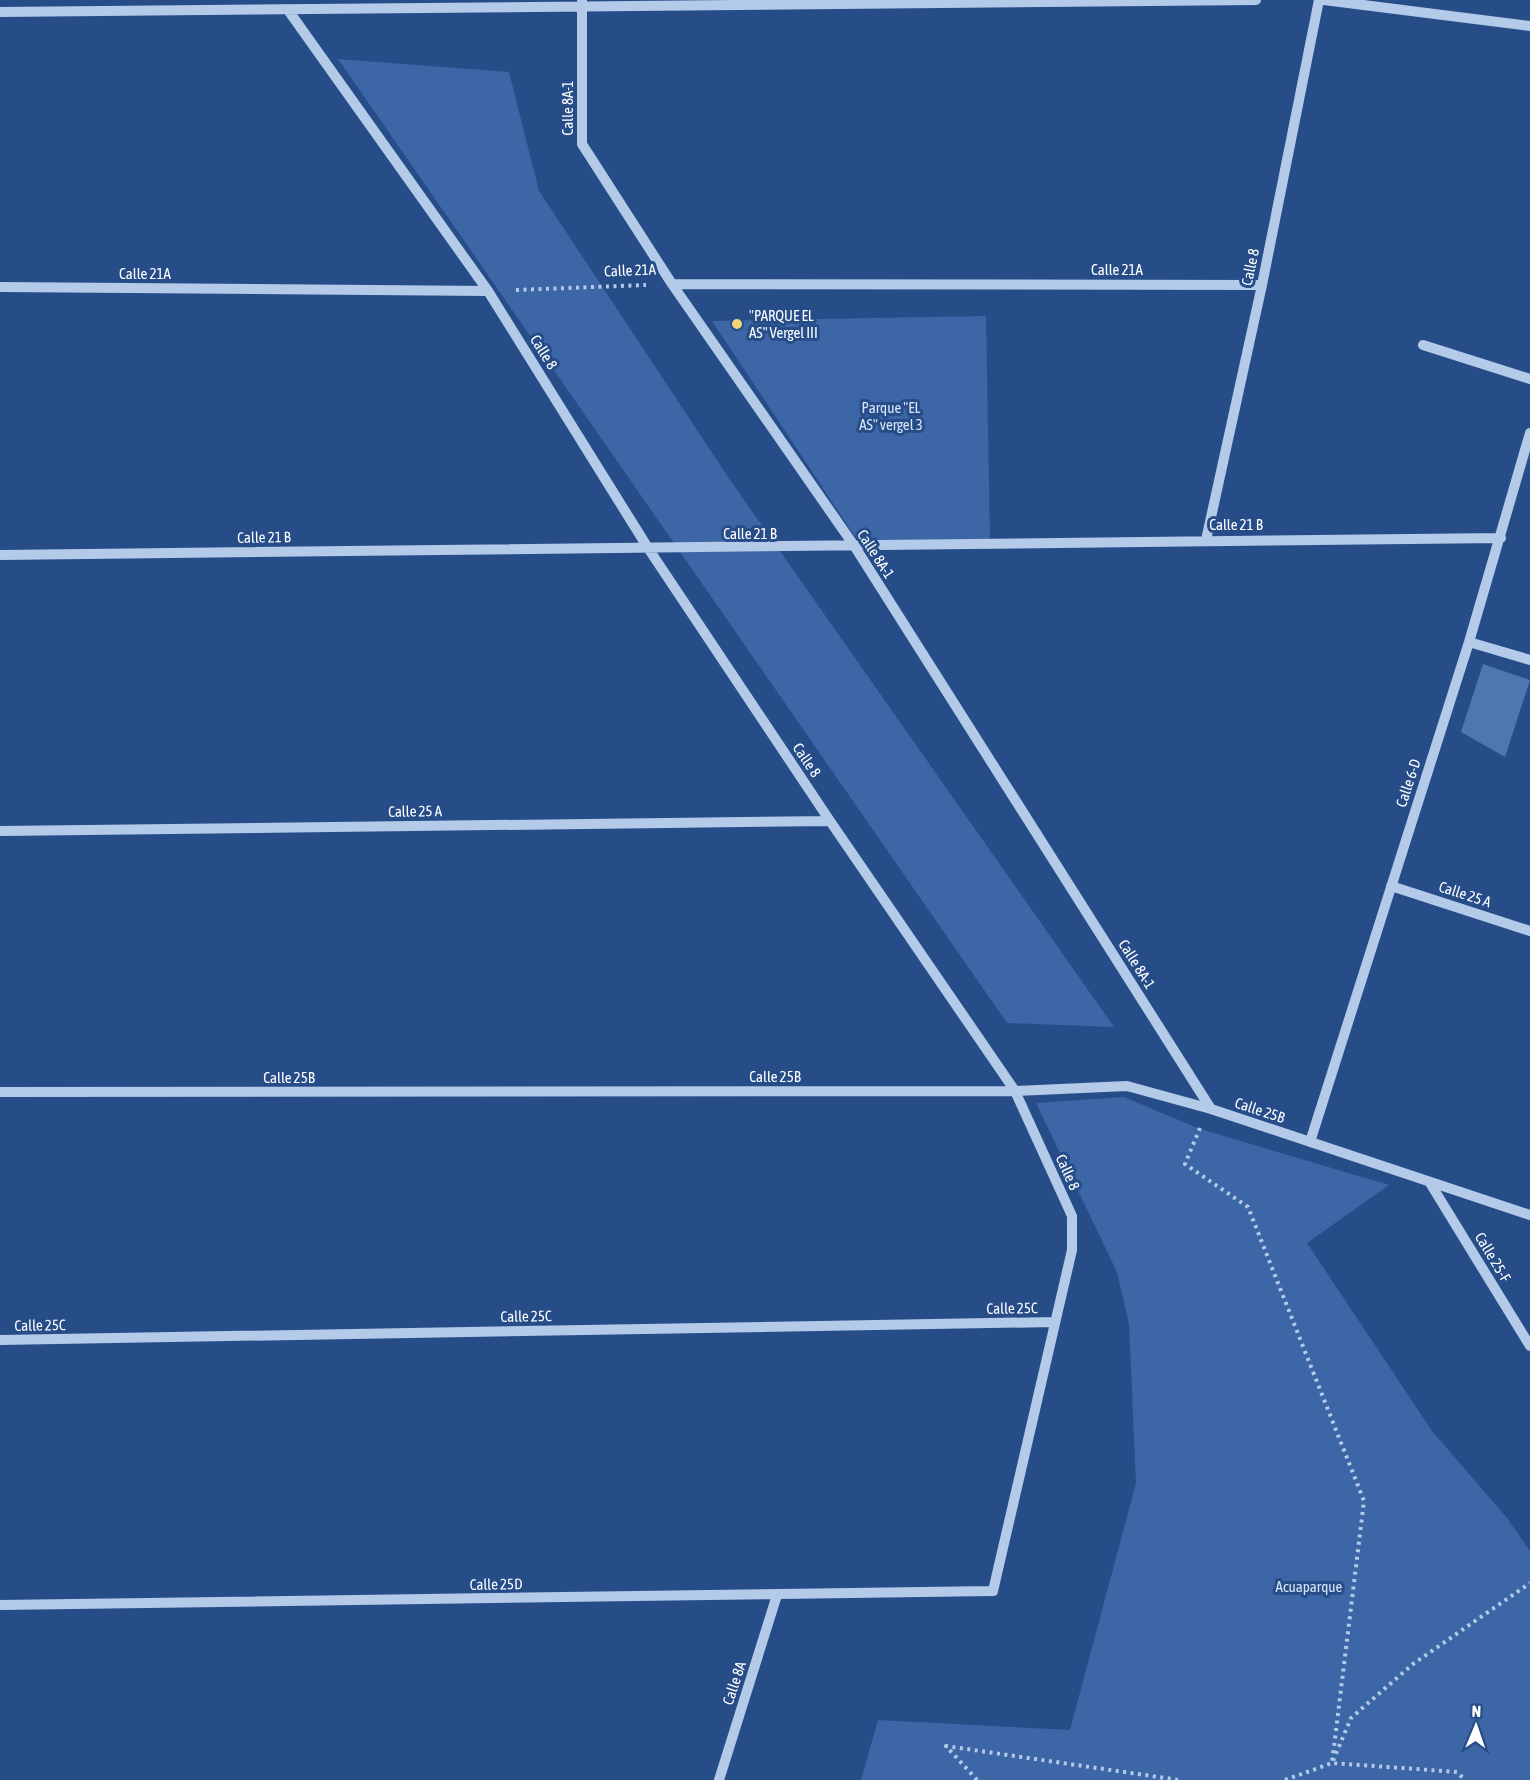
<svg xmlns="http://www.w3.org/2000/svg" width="1530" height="1780" font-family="'Asap Condensed',sans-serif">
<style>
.green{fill:#3c66a6}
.building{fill:#5076b1}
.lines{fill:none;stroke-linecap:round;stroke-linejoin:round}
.path{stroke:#b4cae9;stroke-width:4;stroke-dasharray:3 4.5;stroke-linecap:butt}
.minor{stroke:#b4cae9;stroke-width:10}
.poi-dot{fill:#f2d57a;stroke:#274d89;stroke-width:2}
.labels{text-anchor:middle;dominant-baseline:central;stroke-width:6;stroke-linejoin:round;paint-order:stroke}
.street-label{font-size:15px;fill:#fff;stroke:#274d89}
.poi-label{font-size:15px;fill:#fff;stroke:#274d89;text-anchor:start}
.park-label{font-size:15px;fill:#d8e5f7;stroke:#274d89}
</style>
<rect width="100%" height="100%" fill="#274d89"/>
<path class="green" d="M338,59L509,72L539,191L730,480L1114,1027L1007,1023Z
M986,316L990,541L860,544L712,321Z
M1124,1097L1200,1129L1389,1185L1307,1243L1432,1431L1507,1518L1530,1551V1780H861L878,1720L1070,1730L1136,1483L1129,1324L1117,1272L1036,1103Z"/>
<path class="building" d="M1483,664L1530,680L1505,757L1461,732Z"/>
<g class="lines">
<path class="path" d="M516,290L646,285
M1200,1128L1185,1164L1248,1207L1364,1501L1332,1763L1457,1772L1465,1780
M977,1780L946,1746L1179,1780
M1285,1780L1332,1763L1351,1718L1413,1664L1530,1583"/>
<path class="minor" d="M582,0V144L672,284L855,547L1211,1109
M1324,0L1530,26
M0,12L1256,0
M672,284L1262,285
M0,287L488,291
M1423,345L1530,379
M1206,540L1262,285L1319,0
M0,555L1501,538
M1469,642L1530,660
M0,831L830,821
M1391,886L1530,931
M0,1092L1015,1091L1127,1086L1211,1109L1530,1215
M1310,1142L1469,642L1530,433
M1430,1183L1530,1346
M0,1340L1053,1322
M0,1605L993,1591L1072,1250V1216L1015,1091L830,821L648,548L488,291L288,10
M719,1780L777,1595"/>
</g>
<circle class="poi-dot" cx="737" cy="324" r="6"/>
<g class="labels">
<g class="street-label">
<text transform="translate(567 108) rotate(-90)">Calle 8A-1</text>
<text transform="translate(1250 267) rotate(-78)">Calle 8</text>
<text x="1117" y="269">Calle 21A</text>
<text transform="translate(630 270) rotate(-2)">Calle 21A</text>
<text x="145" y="273">Calle 21A</text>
<text transform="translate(544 352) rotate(58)">Calle 8</text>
<text x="1236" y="524">Calle 21 B</text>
<text x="750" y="533">Calle 21 B</text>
<text transform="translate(264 537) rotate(-1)">Calle 21 B</text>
<text transform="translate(876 554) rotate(57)">Calle 8A-1</text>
<text transform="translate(807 760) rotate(56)">Calle 8</text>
<text transform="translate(1408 783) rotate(-72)">Calle 6-D</text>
<text transform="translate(415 811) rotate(-1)">Calle 25 A</text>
<text transform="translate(1465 894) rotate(18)">Calle 25 A</text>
<text transform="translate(1137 964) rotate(58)">Calle 8A-1</text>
<text x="775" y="1076">Calle 25B</text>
<text x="289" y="1077">Calle 25B</text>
<text transform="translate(1260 1110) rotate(18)">Calle 25B</text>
<text transform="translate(1068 1172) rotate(66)">Calle 8</text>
<text transform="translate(1493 1257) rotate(59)">Calle 25-F</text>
<text transform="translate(1012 1308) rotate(-1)">Calle 25C</text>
<text transform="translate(526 1316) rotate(-1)">Calle 25C</text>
<text transform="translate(40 1325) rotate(-1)">Calle 25C</text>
<text transform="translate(496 1584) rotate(-1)">Calle 25D</text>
<text transform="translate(734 1683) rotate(-72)">Calle 8A</text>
</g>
<g class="poi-label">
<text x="749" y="315">"PARQUE EL<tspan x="749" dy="17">AS" Vergel III</tspan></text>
</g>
<g class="park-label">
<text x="891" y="407">Parque "EL<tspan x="891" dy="17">AS" vergel 3</tspan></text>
<text x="1309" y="1586">Acuaparque</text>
</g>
</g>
<g transform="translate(1476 1726) rotate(2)" stroke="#274d89" stroke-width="4.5" paint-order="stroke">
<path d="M0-4.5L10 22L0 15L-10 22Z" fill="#ffffff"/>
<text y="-9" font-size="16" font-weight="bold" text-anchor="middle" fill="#ffffff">N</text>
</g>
</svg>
